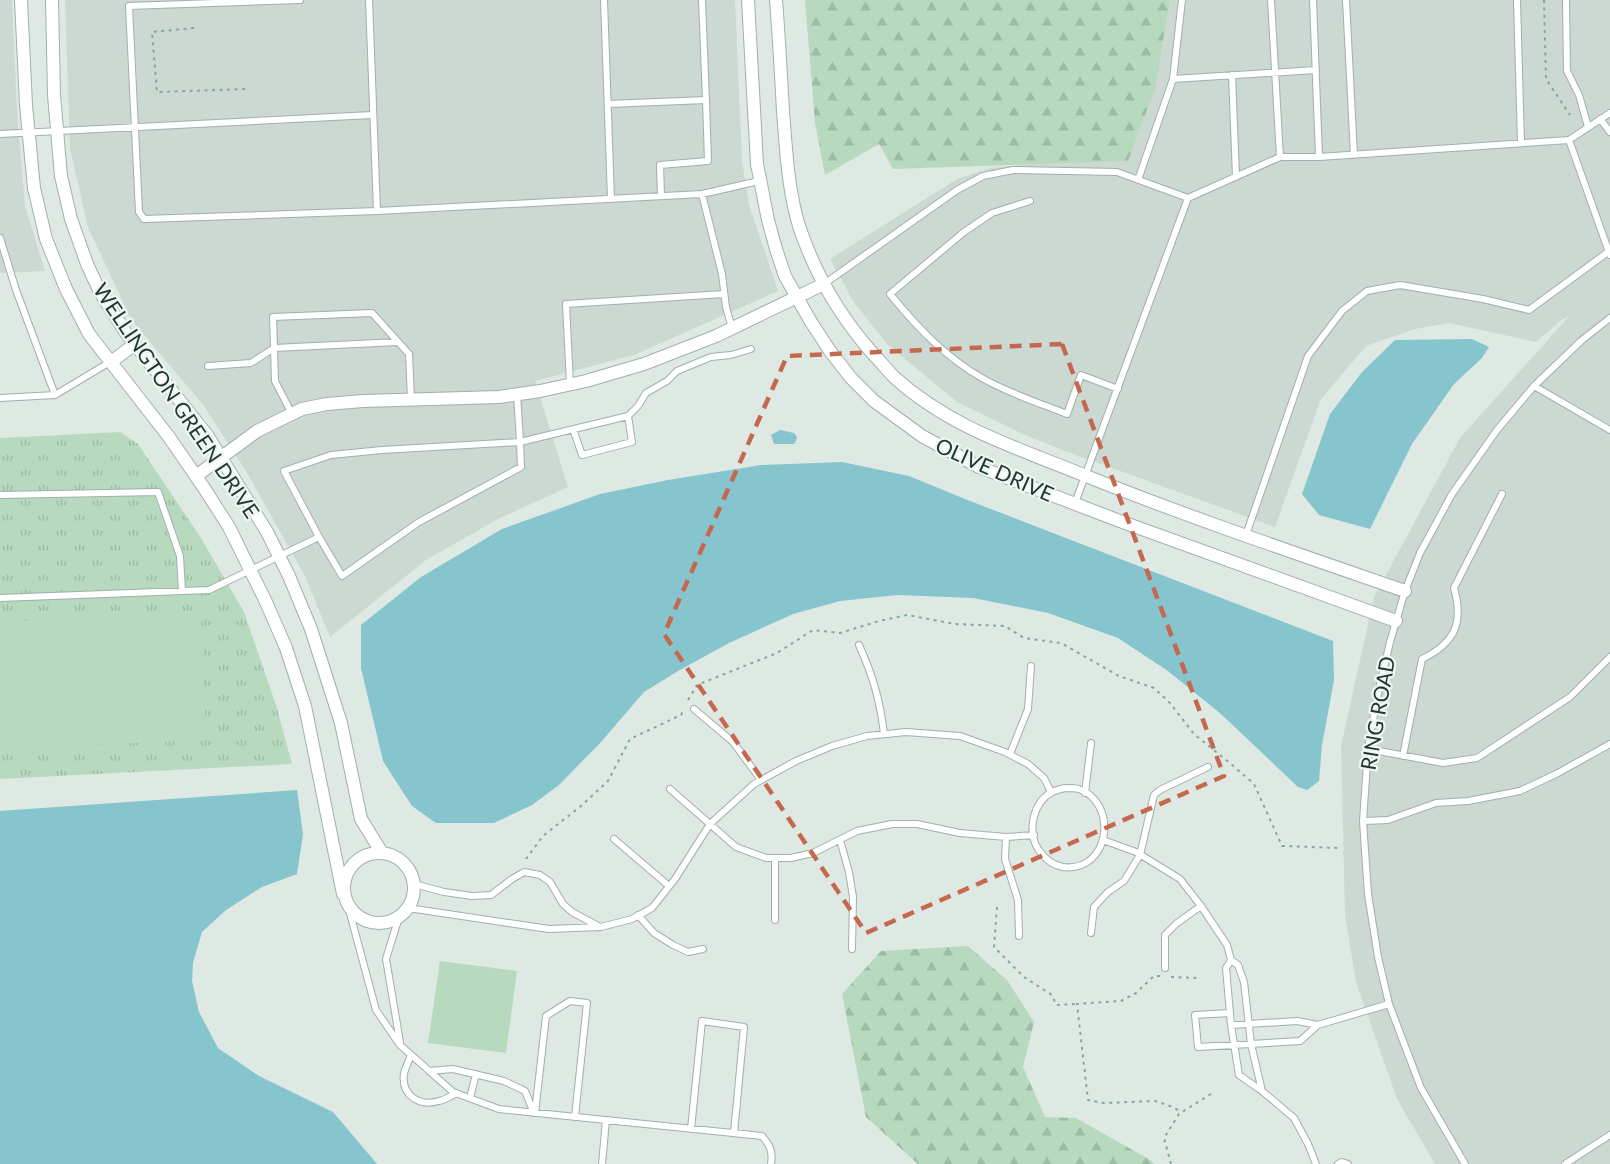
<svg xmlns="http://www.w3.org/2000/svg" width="1610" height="1164" font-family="Lato,sans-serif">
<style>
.built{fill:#ccd8d2}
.grass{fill:url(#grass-tufts)}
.forest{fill:url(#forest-firs)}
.pitch{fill:#b7dabf}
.water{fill:#86c5cd}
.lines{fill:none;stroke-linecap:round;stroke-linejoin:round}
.lane-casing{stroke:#a1b0aa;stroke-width:8}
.street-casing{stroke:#a1b0aa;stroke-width:14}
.path{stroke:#7fab9c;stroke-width:2;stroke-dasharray:3 4.5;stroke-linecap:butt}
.lane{stroke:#fff;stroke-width:6}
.street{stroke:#fff;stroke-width:12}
.marked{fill:none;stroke:#c46950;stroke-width:4.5;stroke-dasharray:12 8;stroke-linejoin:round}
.labels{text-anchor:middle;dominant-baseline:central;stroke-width:4.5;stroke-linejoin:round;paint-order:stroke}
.street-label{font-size:21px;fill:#203730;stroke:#eef6f1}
</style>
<defs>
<pattern id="grass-tufts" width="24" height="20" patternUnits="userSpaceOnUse" patternTransform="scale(1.5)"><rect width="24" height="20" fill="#b7dabf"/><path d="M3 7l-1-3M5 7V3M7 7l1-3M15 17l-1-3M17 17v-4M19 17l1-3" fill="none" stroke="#9dbca4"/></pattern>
<pattern id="forest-firs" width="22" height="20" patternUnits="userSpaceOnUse" patternTransform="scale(1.5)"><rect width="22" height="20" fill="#b7dabf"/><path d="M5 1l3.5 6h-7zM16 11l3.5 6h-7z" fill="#9dbca4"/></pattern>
</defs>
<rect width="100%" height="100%" fill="#dee9e3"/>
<path class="built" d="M0,0H12L17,112L25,206L45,271L0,273Z
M65,0H735L742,160L749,205L778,291L634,355L535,381L568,487L498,519L426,560L330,637L305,576L246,471L204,406L131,319L88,227L70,149Z
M1165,0H1610V1164H1435L1397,1099L1356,982L1345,915L1341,746L1374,597L1460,438L1570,315L1559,322L1536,342L1449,323L1415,329L1366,346L1321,399L1275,527L1065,451L1025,435L957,402L887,344L853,301L830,259L957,179L991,168L1123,154Z"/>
<path class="grass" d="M120,432L138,444L201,538L244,612L276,705L292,764L0,779V438Z"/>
<path class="forest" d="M805,0H1170L1155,88L1128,161L893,169L879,144L825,175L815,123Z
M968,946L1007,980L1034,1022L1023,1067L1045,1117L1076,1118L1152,1161L1154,1164H918L866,1117L842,994L881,951Z"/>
<path class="pitch" d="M201,614L206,740L1,749L0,622Z
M440,961L517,971L506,1053L428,1043Z"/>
<path class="water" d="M1472,339L1489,347L1482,358L1454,384L1412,444L1370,529L1319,515L1302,494L1330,414L1362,372L1395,340Z
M780,430L794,433L797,437L796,441L794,444H774L771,435Z
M842,462L909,476L965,499L1333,641L1334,680L1322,745L1319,781L1307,790L1298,787L1221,714L1168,671L1118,638L1048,613L973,598L897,595L840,601L793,614L729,643L678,671L644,692L601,742L559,785L532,805L494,823H436L412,806L383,761L361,668V625L421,577L502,529L600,494L668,480L761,465Z
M297,790L303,834L297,874L262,887L226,910L202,932L193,963L192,981L199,1012L218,1048L259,1076L333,1112L377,1164H0V811Z"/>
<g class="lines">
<g class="lane-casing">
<path id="lane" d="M300,0L129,6L139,212L144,219L377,211L702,194L759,181
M369,0L377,211
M604,0L611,199
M1271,0L1280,157
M1313,0L1319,157
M1346,0L1354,155
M1517,0L1521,143
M1566,0L1567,71L1579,95L1588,127
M1232,75L1236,177
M1173,79L1182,0
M608,104L706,100L702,0
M1600,119L1610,132
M0,134L372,115
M1569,140L1610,255
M1138,180L1173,79L1316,70
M702,194L722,274L726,307L732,328
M661,196L660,165L708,161L706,100
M1030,201L992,213L964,232L890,294C916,326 945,357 982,378C1008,393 1039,403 1067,414L1081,375L1118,389
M0,238L16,290L55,395
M824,284L957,190L983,176L1013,170L1117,172L1188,198
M208,366L251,363L274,348L398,342
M570,384L566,304L724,294
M1534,386L1610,430
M517,394L520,442L628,416L638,406L646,393L667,381L677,371L711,357L731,355L751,349
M0,398L55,395L110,362
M292,414L275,381L273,317L372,313L409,354L411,399
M573,429L582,455L632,442L628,416
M520,442L521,467L419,522L342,576L319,537L284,471L331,455L382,450Z
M0,495L158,492L180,556L182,591
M1075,503L1188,198L1280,157H1319L1569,140L1610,113
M1246,535L1308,356L1342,311L1367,291L1400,285L1483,299L1529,310L1608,252
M0,598L209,590L319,537
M859,645C873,676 880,700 884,734
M694,709L733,742L761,780
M1368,749L1443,763L1477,758L1570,697L1610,657
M1010,754L1028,709L1031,666
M1403,756L1422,659C1455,643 1464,623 1454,588L1502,494
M1065,788C1069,788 1075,788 1079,789C1119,803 1110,873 1063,867C1052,865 1044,858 1038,849C1027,831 1033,802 1052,792C1056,790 1061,789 1065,788Z
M670,789L736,847L766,858H791L813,853L857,831L892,824H917L960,833L1006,837L1034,835
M1085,793L1091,743
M1363,821L1388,820L1436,803L1468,801L1520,791L1558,773L1610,744
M1006,837L1005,859L1018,900L1019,936
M614,839L669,886
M840,840L849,872L853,897L852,949
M1103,840L1136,852L1180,879L1201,906L1227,945L1231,960L1238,965L1244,982L1251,1044L1262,1091
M414,884L444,892L472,896L491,895L512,879L524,872L540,875L550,882L563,904L572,912L600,927
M348,906L376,1010L400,1045L453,1092L499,1109L762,1136C770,1145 773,1152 771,1164
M408,908L549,929L601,927L632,919L652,908L675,879L710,824L754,784L796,761L832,746L867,736L906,732L960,736L1005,752L1028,764L1044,778L1051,792
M638,915L654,933L673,945L688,952L703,949
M399,917L386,959L400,1042
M775,920V858
M1091,933L1094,907L1108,892L1124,881L1140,855L1154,795L1160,790L1208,767
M1231,960L1226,968L1231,1025L1239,1075L1262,1091L1294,1118L1308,1144L1316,1164
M1165,968V935L1177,923L1201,906
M1230,1013L1195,1015L1198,1047L1300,1041L1318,1025
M1231,1025L1297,1021L1318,1025L1389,1004
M411,1055C409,1061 405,1068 404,1074C401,1095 419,1107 439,1101C445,1100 451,1096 456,1093
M429,1071L453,1069L504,1081L525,1091L534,1113
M470,1098L476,1074
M535,1113L546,1016L570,1001L587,1003L575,1117
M691,1129L702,1021L744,1027L734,1133
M602,1164L606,1120
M1338,1164L1342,1162L1348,1164
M1465,1164L1421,1088L1389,1004L1378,957L1368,894L1363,821L1368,749L1377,698L1390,642L1405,591L1420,553L1452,494L1497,430L1534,386L1582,340L1610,318
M1565,1164L1610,1135"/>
</g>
<g class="street-casing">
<path id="street" d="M21,0L26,105L34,188L46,239L66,289L89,334L169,437L204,488L229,527L266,602L286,648L305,706L343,894
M52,0L54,95L61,176L71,219L87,264L100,292L126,333L207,435L267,532L289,576L311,629L341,723L361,819L382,853
M748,0L757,164L768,220L776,249L785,276L811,322L830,351L851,378L874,401L922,436L979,467L1117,520L1396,621
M776,0C779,37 781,74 783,111C786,149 788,190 799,226C815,274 841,318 874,355C881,362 887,370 894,377C950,428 1018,448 1086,476C1191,518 1298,554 1405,591
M111,362L135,344
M196,476L257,431L302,409L327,404L363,401L499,397L540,391L586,381L644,364L716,336L824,284
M344 888a35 35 0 1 1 70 0a35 35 0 1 1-70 0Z"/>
</g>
<path class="path" d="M1544,0L1546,79L1570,115
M194,28L152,32L157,92L248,89
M688,700L697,685L777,653L813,630L840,633L879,621L907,615L955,624L1005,626L1024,638L1061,643L1119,676L1154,688L1170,703L1194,734L1231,764L1254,784L1282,846L1340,848
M526,859L543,836L581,806L608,781L630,739L681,715L683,711
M997,907L994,947L1024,977L1052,995L1056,1005L1077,1004
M1160,976H1154L1136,993L1121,1001L1077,1004L1088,1100L1104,1103L1155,1101L1173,1107L1181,1112
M1171,977L1198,978
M1171,1164L1164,1138L1179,1114L1214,1092"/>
<use href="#lane" class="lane"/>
<use href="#street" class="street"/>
</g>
<path class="marked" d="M1062,344L1224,776L866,933L664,634L787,356Z"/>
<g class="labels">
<g class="street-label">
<text transform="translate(177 400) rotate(56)">WELLINGTON GREEN DRIVE</text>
<text transform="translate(995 469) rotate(24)">OLIVE DRIVE</text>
<text transform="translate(1377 713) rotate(-80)">RING ROAD</text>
</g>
</g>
</svg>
